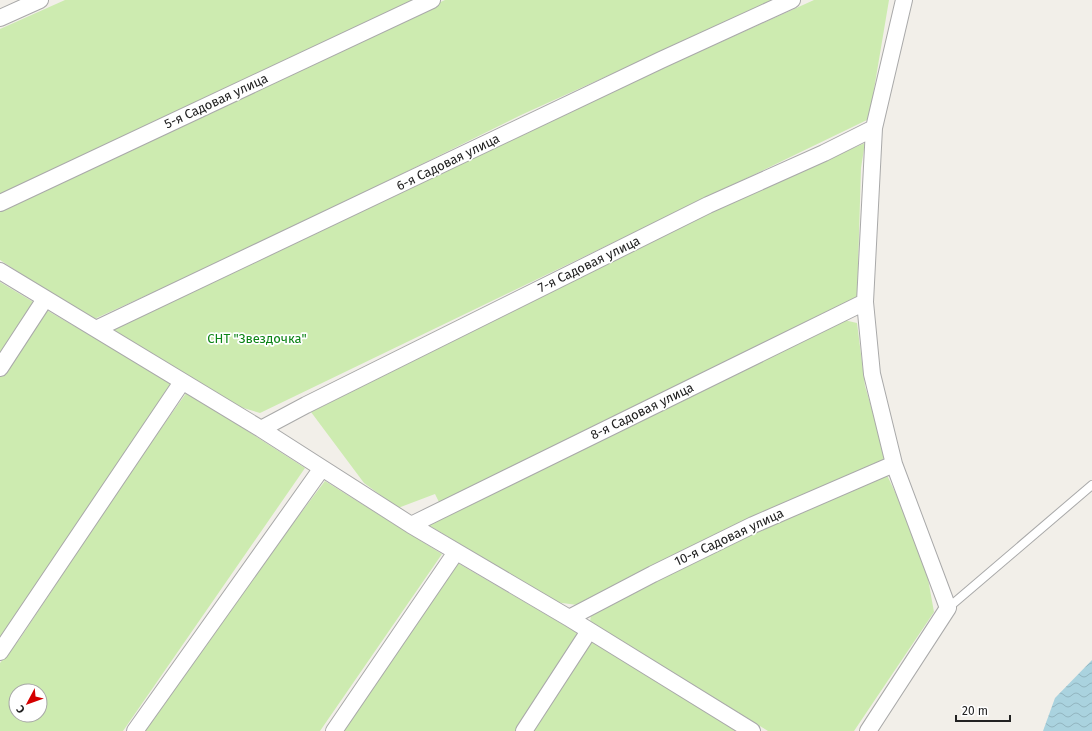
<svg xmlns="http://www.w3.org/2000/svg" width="1092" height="731" font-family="'Fira Sans',sans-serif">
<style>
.grass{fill:#cdebb0;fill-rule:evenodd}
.water{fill:url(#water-waves)}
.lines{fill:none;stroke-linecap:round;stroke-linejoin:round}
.service-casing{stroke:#a9a9a9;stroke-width:10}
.minor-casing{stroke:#a9a9a9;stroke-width:18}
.service{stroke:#fff;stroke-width:8}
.minor{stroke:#fff;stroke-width:16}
.labels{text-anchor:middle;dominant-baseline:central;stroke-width:3.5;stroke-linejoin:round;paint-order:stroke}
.street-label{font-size:13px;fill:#222;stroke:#fff}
.park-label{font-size:13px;fill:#0c8416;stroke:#fff}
</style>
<defs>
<pattern id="water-waves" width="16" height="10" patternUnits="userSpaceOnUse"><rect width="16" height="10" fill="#aad3df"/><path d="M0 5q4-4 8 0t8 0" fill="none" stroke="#92b5bf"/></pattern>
</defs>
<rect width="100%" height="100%" fill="#f2efe9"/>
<path class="grass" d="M65,0H416L0,196V29Z
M445,0H775L521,115L260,244L92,320L0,260V210L165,134L381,29Z
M814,0H889L869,119L260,413L230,404L112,330L608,93Z
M865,143L861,168L857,301L440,504L435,494L398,508L364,483L311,412L714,208Z
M0,282L35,303L0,356Z
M43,308L172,383L0,640V376Z
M844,320L857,323L865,386L887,460L577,605L555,602L427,524Z
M187,392L305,468L123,731H0V663L19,640L139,459ZM16,691H40V715H16Z
M886,473L923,551L934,612L854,731H768L590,623L591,614L676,569Z
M325,481L442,554L320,731H141L226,612Z
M456,562L581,635L516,731H342Z
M588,639L741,731H530Z"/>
<path class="water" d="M1092,660V731H1043L1055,698Z"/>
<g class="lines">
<g class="service-casing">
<path id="service" d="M948,608L1092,485"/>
</g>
<g class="minor-casing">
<path id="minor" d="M0,18L40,0
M0,203L432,0
M0,271L261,429L411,525L569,618L752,731
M96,329L661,60L792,0
M0,368L45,299
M261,429L306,405L708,205L824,153L874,128
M411,525L865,302
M569,618L653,574L753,525L894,464
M0,652L182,382
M135,731L322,468
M334,731L456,552
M524,731L589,631
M868,731L948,608L894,464L872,374L865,302L874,128L904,0"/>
</g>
<use href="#service" class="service"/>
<use href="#minor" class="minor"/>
</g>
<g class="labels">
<g class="street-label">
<text transform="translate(216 101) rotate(-25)">5-я Садовая улица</text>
<text transform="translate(448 162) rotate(-26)">6-я Садовая улица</text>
<text transform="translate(589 264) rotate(-26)">7-я Садовая улица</text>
<text transform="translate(642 411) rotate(-26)">8-я Садовая улица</text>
<text transform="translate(729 537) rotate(-25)">10-я Садовая улица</text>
</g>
<g class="park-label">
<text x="257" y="338">СНТ "Звездочка"</text>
</g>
</g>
<g transform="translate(28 703) rotate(229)"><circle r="19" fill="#ffffff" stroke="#a7a7a7"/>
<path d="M0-3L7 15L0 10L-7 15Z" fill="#d40000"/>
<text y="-6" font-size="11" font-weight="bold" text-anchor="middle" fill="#222222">С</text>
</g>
<path d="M956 715v6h54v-6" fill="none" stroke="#222222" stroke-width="2"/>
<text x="962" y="715" font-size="12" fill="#222222" stroke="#ffffff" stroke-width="3" paint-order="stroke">20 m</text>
</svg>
